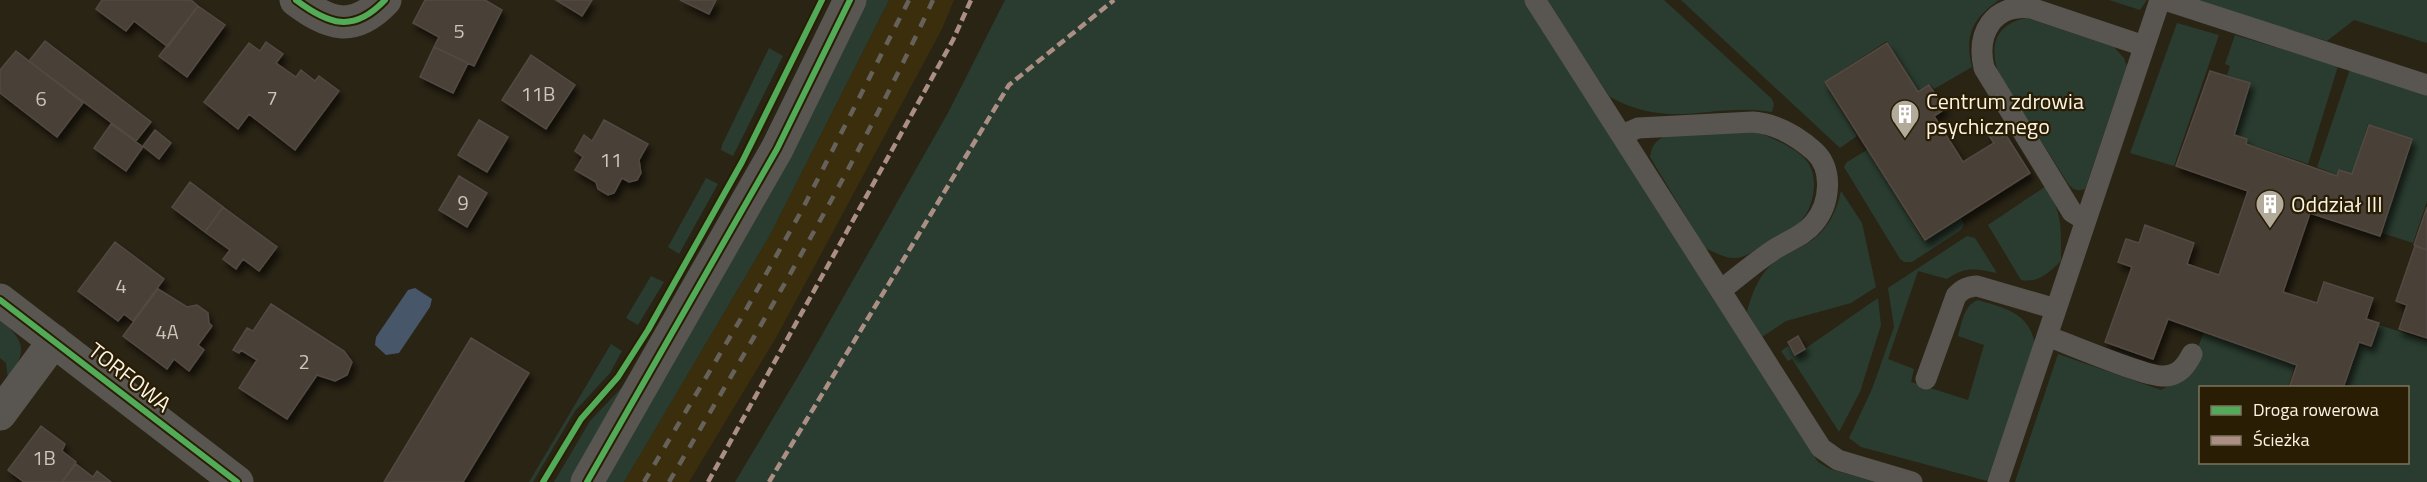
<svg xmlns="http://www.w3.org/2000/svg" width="2427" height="482" font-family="'Titillium Web',sans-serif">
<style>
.built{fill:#3b2e0c}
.green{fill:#2a3c2f}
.water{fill:#475669}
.building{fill:#484039;stroke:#534a42;stroke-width:1.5;filter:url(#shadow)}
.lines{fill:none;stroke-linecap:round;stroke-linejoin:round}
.lane{stroke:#595651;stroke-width:21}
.street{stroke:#595651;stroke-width:33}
.rail{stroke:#66625b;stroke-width:4.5;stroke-dasharray:10 10;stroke-linecap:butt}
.quiet{stroke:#ac8f84;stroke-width:4.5;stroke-dasharray:9 4.5;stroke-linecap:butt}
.cycleway-casing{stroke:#291d03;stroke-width:10}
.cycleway{stroke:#51ab58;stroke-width:6}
.labels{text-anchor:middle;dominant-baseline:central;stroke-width:4.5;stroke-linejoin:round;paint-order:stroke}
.number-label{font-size:20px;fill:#cec6b8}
.poi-label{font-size:22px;fill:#fbf3e3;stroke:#291d03;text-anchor:start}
.street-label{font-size:22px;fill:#fbf3e3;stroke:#291d03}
</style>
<defs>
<filter id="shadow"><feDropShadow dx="3.5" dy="6" stdDeviation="3" flood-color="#0009"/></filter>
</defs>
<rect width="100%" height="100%" fill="#2a2415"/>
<path class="built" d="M889,0H954L942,29L777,336L689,482H624L770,235Z"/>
<path class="green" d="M866,0H889L770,235L624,482H601L819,99Z
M1005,0H1526L1818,462L1830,469L1875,482H735L806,363L949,111Z
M1546,0H1664L1772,99L1774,104L1772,112C1711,102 1672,131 1610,97Z
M1681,0H1999C1973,18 1964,35 1972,67L1934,89L1930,84L1918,91L1887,41L1824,82L1857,136L1840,148Z
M2109,0H2147L2140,10Z
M2191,0H2427V43L2354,20L2327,41Z
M2027,18L2114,47L2124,58L2127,66L2085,189C2076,192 2072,189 2067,182L1999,74C1988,46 1996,23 2027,18Z
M2177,23L2219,35L2174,166L2130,153Z
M2235,35L2338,66L2308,164L2246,143L2248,139L2234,135L2250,83L2227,75L2230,66L2225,64Z
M769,48L783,56L733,156L721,150L722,145Z
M2350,69L2427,95V201L2413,243L2382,233L2412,139L2368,124L2352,174L2339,169L2337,175L2317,167Z
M1753,130C1769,137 1795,147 1806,160C1820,176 1814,207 1801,221C1793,230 1782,232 1773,238C1762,244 1749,257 1736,258C1726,259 1714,252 1705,248L1650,157C1652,144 1656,140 1668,135Z
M1867,150L1924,241L1961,218L1964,225L1961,230L1912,262H1904L1900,259L1844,167L1847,162Z
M706,178L718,184L679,254L668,247Z
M2046,186C2063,216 2061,227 2061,261C2048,273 2039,283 2021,280L1988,225Z
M1841,191L1862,223L1876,287L1851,303L1786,321L1762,337L1747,312C1752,293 1760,272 1777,260C1785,253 1797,250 1806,244C1827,232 1836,213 1841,191Z
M1967,236L1975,238L1997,273C1974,269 1967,266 1947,279L1918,271L1888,359L1914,369L1911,382L1968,400L1984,345L1958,336C1962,322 1964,305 1978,300C2004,308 2029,312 2035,344L1987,481L1861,447L1849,438L1872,389L1894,327L1888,288Z
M651,276L664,282L638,325L626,318Z
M1878,298L1881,325L1860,392L1839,432L1792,359L1788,361L1781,351L1788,346L1796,355Z
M0,320C26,341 27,351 8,379L6,363L0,358Z
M2379,325L2427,340V482H2015L2058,354L2161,390C2183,378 2195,356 2204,332L2295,365L2288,387L2200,388V462H2408V388L2344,387L2359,344L2371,348Z
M611,344L622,351L610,373L575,411L533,482H529Z
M625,384L574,482H554L590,421Z"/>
<path class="water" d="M415,288L432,299L430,307L399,353L386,355L375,345L376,337L408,290Z"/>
<path class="building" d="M102,0H191L198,6L168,47L134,21L126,31L96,9Z
M425,0H485L502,10L474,66L434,47L439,37L413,23Z
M556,0H592L582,16Z
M680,0H716L709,14Z
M198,6L225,25L187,77L159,56Z
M45,41L151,122L136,141L29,61Z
M266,42L283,54L276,63L296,77L301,70L315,81L319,76L339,91L295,150L249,114L238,129L204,102L249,43L260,51Z
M1887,43L1918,92L1929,85L1945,109L1934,116L1963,162L1994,143L1988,134L1997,130L2002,137L2006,135L2030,173L1925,240L1825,82Z
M434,47L468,63L453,93L420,77Z
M16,51L83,103L57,137L0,93V70Z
M531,55L575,85L546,129L502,100Z
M2210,71L2250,83L2234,135L2247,139L2246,144L2337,176L2339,170L2352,174L2369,125L2412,139L2380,236L2310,213L2283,292L2317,303L2324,282L2373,298L2366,319L2379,323L2371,346L2359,342L2343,388H2289L2297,365L2168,319L2153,359L2105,342L2132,267L2118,262L2126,239L2139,243L2145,225L2194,243L2187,264L2219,275L2248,191L2176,166Z
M479,120L508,137L487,172L458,155Z
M604,120L648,144L639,160L641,173L637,180L629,182L622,178L614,193L608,195L598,189L596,182L575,170L583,157L575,151L584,135L592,141Z
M111,124L143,147L126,171L94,148Z
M155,130L171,143L159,159L143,146Z
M459,176L487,193L467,227L439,210Z
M190,182L223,207L205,232L172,207Z
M223,207L277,247L259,271L243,259L236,269L223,259L230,250L205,232Z
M2427,207V250L2414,245Z
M115,242L164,279L133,321L124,314L118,321L78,291Z
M2415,246L2427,250V338L2399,329L2407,305L2396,301Z
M158,289L187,307L197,305L208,313L209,323L212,326L198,345L204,350L189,371L174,359L167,369L123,336Z
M271,304L344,351L352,362L347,375L335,381L317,375L287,419L239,388L257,360L241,350L239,353L233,350L247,328L253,331Z
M1798,336L1805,349L1795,355L1788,342Z
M471,338L529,373L463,482H384Z
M41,426L65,444L62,451L76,462L62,482H24L8,470Z
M76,464L93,477L97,471L111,482H62Z"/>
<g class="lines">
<path class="lane" d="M1535,0L1821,448L1838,460L1912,482
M2165,0L2427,85
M1622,135L1638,128L1753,122C1777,124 1796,135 1814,151C1834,169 1830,204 1814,223C1803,237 1786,241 1772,251C1754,263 1738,277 1721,290
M2085,220L2072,212L1984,68C1976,33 1993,4 2031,8L2144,46
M2047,336C2069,344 2148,378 2165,376C2179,375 2186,366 2192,354
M1926,379L1956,296C1963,288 1968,287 1977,286L2056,309
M1998,482L2160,0"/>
<path class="street" d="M296,0C328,24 353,34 385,0
M0,300L237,482
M0,414L54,341
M587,482L777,149L850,0"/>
<path class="rail" d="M644,482L743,315L802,210L909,0
M669,482C762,324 856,166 933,0"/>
<path class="quiet" d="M708,482L953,40L971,0
M769,482L1009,85L1114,0"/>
<g class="cycleway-casing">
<path id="cycleway" d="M296,0C328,24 353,34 385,0
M0,300L237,482
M543,482L581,419L618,377L648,330L742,162L822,0
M587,482L777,149L850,0"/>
</g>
<use href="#cycleway" class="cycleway"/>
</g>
<defs>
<g id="building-pin" transform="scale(1.5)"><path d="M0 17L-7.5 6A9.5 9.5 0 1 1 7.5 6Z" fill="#b2ab9b" stroke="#291d03"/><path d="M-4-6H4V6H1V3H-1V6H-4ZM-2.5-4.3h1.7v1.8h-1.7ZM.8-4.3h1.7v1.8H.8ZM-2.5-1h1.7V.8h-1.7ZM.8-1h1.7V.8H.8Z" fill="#fff"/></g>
</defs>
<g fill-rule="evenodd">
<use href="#building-pin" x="1905" y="114"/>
<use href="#building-pin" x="2270" y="204"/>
</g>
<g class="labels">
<g class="number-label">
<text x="459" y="30">5</text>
<text x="538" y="93">11B</text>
<text x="272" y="97">7</text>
<text x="41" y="98">6</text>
<text x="611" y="159">11</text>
<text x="463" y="202">9</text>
<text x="121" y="285">4</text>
<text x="167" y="331">4A</text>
<text x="304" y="361">2</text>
<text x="44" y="457">1B</text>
</g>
<g class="poi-label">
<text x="1926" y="101">Centrum zdrowia<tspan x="1926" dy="25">psychicznego</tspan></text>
<text x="2291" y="204">Oddział III</text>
</g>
<g class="street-label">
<text transform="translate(130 377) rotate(38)">TORFOWA</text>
</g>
</g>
<rect x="2199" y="386" width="210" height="78" fill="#291d03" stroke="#7d735d" stroke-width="1.5"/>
<rect x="2211" y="406" width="30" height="9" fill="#51ab58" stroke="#7d735d" stroke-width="1.5"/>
<text x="2253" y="416" font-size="18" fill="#fbf3e3">Droga rowerowa</text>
<rect x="2211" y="436" width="30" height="9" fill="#ac8f84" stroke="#7d735d" stroke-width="1.5"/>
<text x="2253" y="446" font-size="18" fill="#fbf3e3">Ścieżka</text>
</svg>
